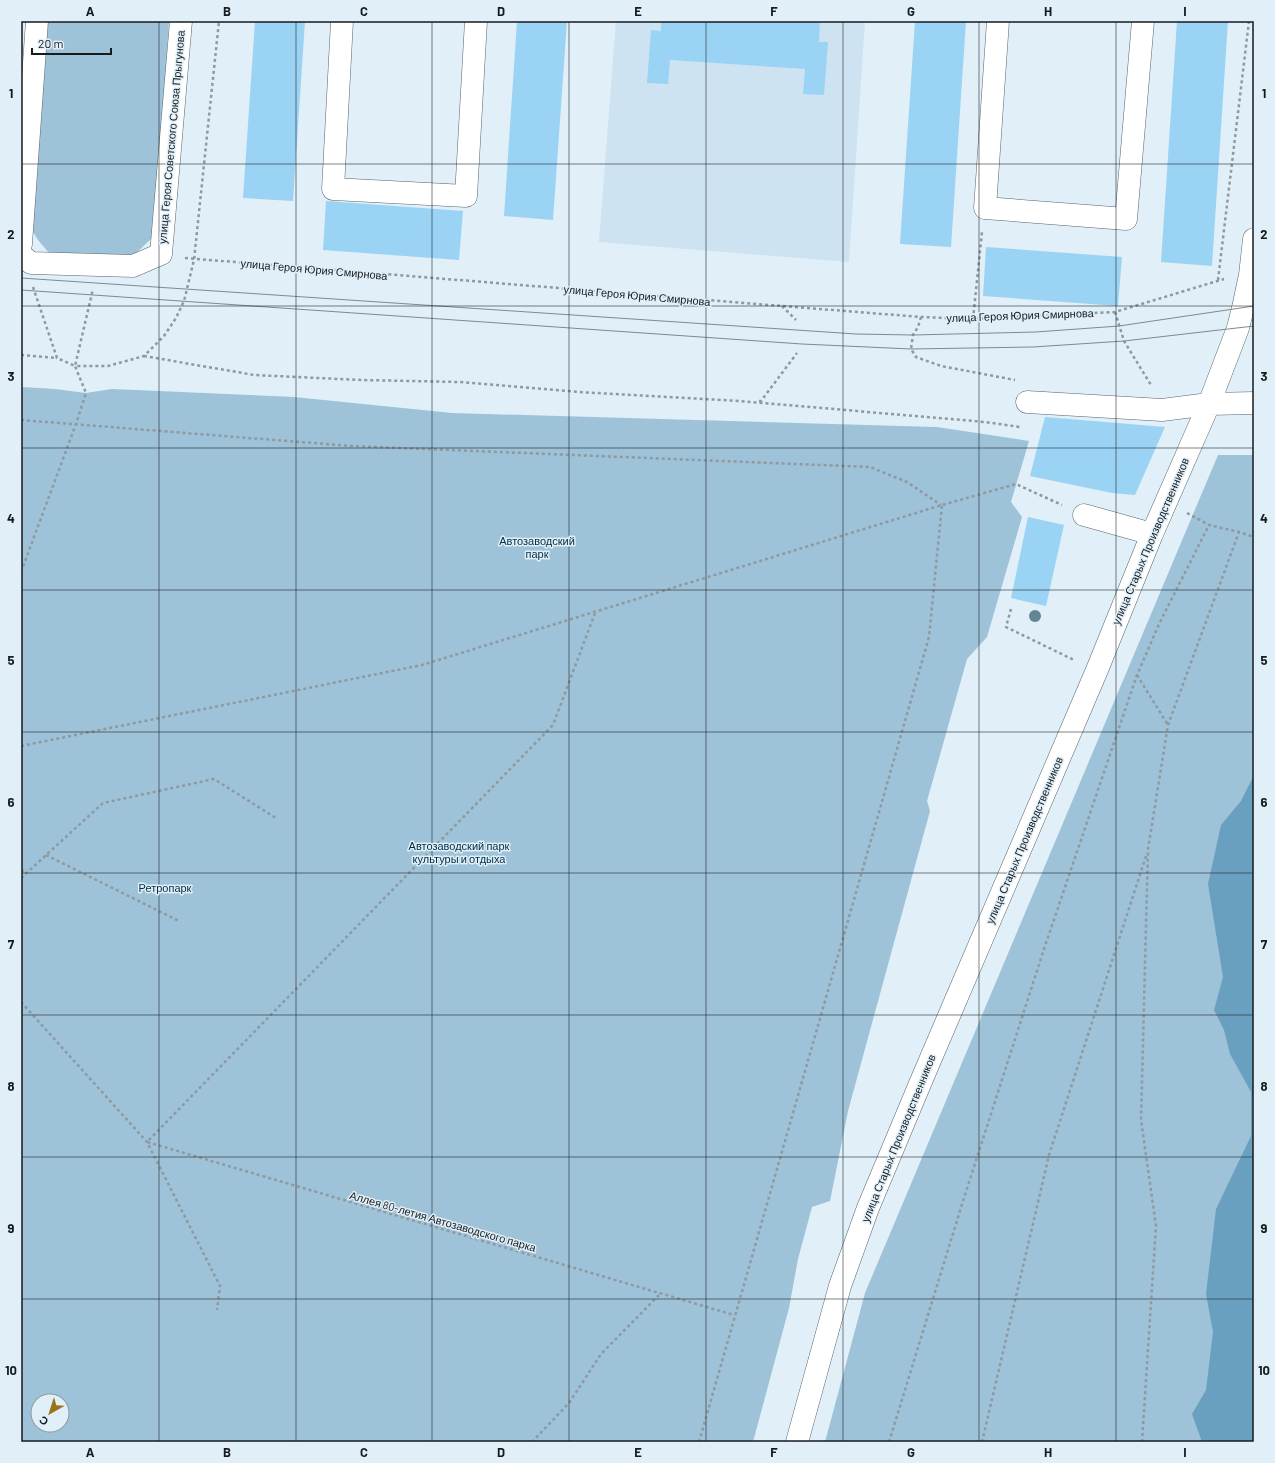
<svg xmlns="http://www.w3.org/2000/svg" width="1275" height="1463" font-family="Barlow,sans-serif">
<style>
.built{fill:#cde3f1}
.green{fill:#9ec2d7;fill-rule:evenodd}
.water{fill:#6aa0bf}
.building{fill:#9bd3f4}
.lines{fill:none;stroke-linecap:round;stroke-linejoin:round}
.minor-casing{stroke:#56646c;stroke-width:23}
.path{stroke:#8e99a0;stroke-width:2.5;stroke-dasharray:3 3;stroke-linecap:butt}
.minor{stroke:#fff;stroke-width:22}
.tram{stroke:#7f8a90;stroke-width:1}
.tree{fill:#658494}
.grid{fill:none;stroke:#161b1e;stroke-width:1;stroke-opacity:0.55}
.labels{text-anchor:middle;dominant-baseline:central;stroke-width:3;stroke-linejoin:round;paint-order:stroke}
.street-label{font-size:11px;fill:#161b1e;stroke:#e0eff8}
.park-label{font-size:11px;fill:#002d43;stroke:#e0eff8}
.neatline{fill:none;stroke:#161b1e;stroke-width:1.5}
.grid-label{font-size:13px;text-anchor:middle;font-weight:bold;fill:#161b1e}
</style>
<rect width="100%" height="100%" fill="#e0eff8"/>
<path class="built" d="M616,21H865L849,262L599,242Z"/>
<path class="green" d="M44,21H169L154,236L132,257L49,253L38,240L30,227Z
M21,387L55,389L86,393L112,389L294,397L452,413L937,427L1029,441L1011,502L1022,517L987,637L967,659L927,801L930,811L848,1111L830,1201L812,1207L798,1259L789,1308L753,1442H21ZM38,1401H62V1425H38Z
M1218,455H1254V1442H825L865,1293Z"/>
<path class="water" d="M1254,775V1442H1202L1192,1414L1206,1390L1213,1332L1206,1294L1216,1209L1251,1136V1092L1230,1054L1224,1030L1214,1010L1223,977L1208,884L1221,825L1241,801Z"/>
<path class="building" d="M255,21H305L293,201L243,198Z
M517,21H567L553,220L504,216Z
M661,21H820L819,42H828L824,95L803,94L805,69L670,60L668,84L647,83L651,30L661,31Z
M915,21H966L951,247L900,244Z
M1177,21H1228L1212,266L1161,262Z
M326,201L463,211L459,260L323,250Z
M986,247L1122,257L1118,306L983,296Z
M1045,417L1165,427L1135,495L1112,493L1030,476Z
M1028,517L1064,525L1046,606L1011,598Z"/>
<g class="lines">
<g class="minor-casing">
<path id="minor" d="M342,21L333,189L466,196L476,21
M998,21L985,208L1126,219L1143,21
M21,244L37,21
M21,255L31,263L133,266L161,254L181,21
M1027,402L1162,410L1209,404L1254,403
M1084,515L1152,534
M797,1442L840,1286L868,1208L922,1079L1097,670L1152,534L1209,404L1238,328L1243,308L1250,275L1254,239"/>
</g>
<path class="path" d="M185,258L782,306L921,317L973,319L1115,312L1224,279
M1218,280L1249,21
M33,287L57,358L75,366L93,289
M782,306L796,320
M1115,312L1124,341L1151,385
M921,317L918,327L913,335L911,349L916,357L941,366L1015,380
M973,319L982,232
M21,355L57,358
M144,356L254,375L361,380L459,382L579,392L740,401L985,422L1020,427
M759,401H761L797,353
M21,420L351,446L870,467L907,482L941,505
M1187,513L1209,525L1239,532L1254,537
M21,572L76,424L86,393L75,366H108L144,356L164,336L176,318L184,301L194,260L219,21
M1011,609L1006,627L1074,660
M595,613L553,725L147,1142L734,1315
M1137,675L1168,725
M21,746L422,665L942,505L1016,484L1062,505
M46,855L179,921
M21,870L27,872
M21,878L103,803L214,779L276,818
M21,1002L147,1142L220,1286L217,1310
M532,1442L569,1403L601,1354L661,1293
M699,1442L929,637L942,505
M889,1442L963,1201L1044,949L1137,675L1159,624L1209,525
M982,1442L1049,1155L1147,853
M1142,1442L1156,1226L1141,1120L1148,849L1168,725L1239,532"/>
<use href="#minor" class="minor"/>
<path class="tram" d="M21,278L856,334L913,335L1036,332L1119,326L1254,306
M21,290L802,344L911,349L1033,347L1124,341L1254,326"/>
</g>
<circle class="tree" cx="1035" cy="616" r="6"/>
<path class="grid" d="M159,21V1442M296,21V1442M432,21V1442M569,21V1442M706,21V1442M843,21V1442M979,21V1442M1116,21V1442M21,164H1254M21,306H1254M21,448H1254M21,590H1254M21,732H1254M21,873H1254M21,1015H1254M21,1157H1254M21,1299H1254"/>
<g class="labels">
<g class="street-label">
<text transform="translate(171 137) rotate(-85)">улица Героя Советского Союза Прыгунова</text>
<text transform="translate(314 269) rotate(5)">улица Героя Юрия Смирнова</text>
<text transform="translate(637 295) rotate(5)">улица Героя Юрия Смирнова</text>
<text transform="translate(1020 315) rotate(-2)">улица Героя Юрия Смирнова</text>
<text transform="translate(1150 541) rotate(-67)">улица Старых Производственников</text>
<text transform="translate(1024 840) rotate(-67)">улица Старых Производственников</text>
<text transform="translate(898 1138) rotate(-68)">улица Старых Производственников</text>
<text transform="translate(443 1221) rotate(16)">Аллея 80-летия Автозаводского парка</text>
</g>
<g class="park-label">
<text x="537" y="540">Автозаводский<tspan x="537" dy="13">парк</tspan></text>
<text x="459" y="845">Автозаводский парк<tspan x="459" dy="13">культуры и отдыха</tspan></text>
<text x="165" y="887">Ретропарк</text>
</g>
</g>
<rect width="1275" height="1463" fill="none" stroke="#e0eff8" stroke-width="44"/>
<g transform="translate(50 1413) rotate(219)"><circle r="19" fill="#e0eff8" stroke="#8f9aa1"/>
<path d="M0-3L7 15L0 10L-7 15Z" fill="#98741e"/>
<text y="-6" font-size="11" font-weight="bold" text-anchor="middle" fill="#161b1e">С</text>
</g>
<path d="M32 48v6h79v-6" fill="none" stroke="#161b1e" stroke-width="2"/>
<text x="38" y="48" font-size="12" fill="#161b1e" stroke="#e0eff8" stroke-width="3" paint-order="stroke">20 m</text>
<rect x="22" y="22" width="1231" height="1419" class="neatline"/>
<g class="grid-label">
<text x="90" y="16">A</text>
<text x="227" y="16">B</text>
<text x="364" y="16">C</text>
<text x="501" y="16">D</text>
<text x="638" y="16">E</text>
<text x="774" y="16">F</text>
<text x="911" y="16">G</text>
<text x="1048" y="16">H</text>
<text x="1185" y="16">I</text>
<text x="11" y="98">1</text>
<text x="1264" y="98">1</text>
<text x="11" y="239">2</text>
<text x="1264" y="239">2</text>
<text x="11" y="381">3</text>
<text x="1264" y="381">3</text>
<text x="11" y="523">4</text>
<text x="1264" y="523">4</text>
<text x="11" y="665">5</text>
<text x="1264" y="665">5</text>
<text x="11" y="807">6</text>
<text x="1264" y="807">6</text>
<text x="11" y="949">7</text>
<text x="1264" y="949">7</text>
<text x="11" y="1091">8</text>
<text x="1264" y="1091">8</text>
<text x="11" y="1233">9</text>
<text x="1264" y="1233">9</text>
<text x="11" y="1375">10</text>
<text x="1264" y="1375">10</text>
<text x="90" y="1457">A</text>
<text x="227" y="1457">B</text>
<text x="364" y="1457">C</text>
<text x="501" y="1457">D</text>
<text x="638" y="1457">E</text>
<text x="774" y="1457">F</text>
<text x="911" y="1457">G</text>
<text x="1048" y="1457">H</text>
<text x="1185" y="1457">I</text>
</g>
</svg>
